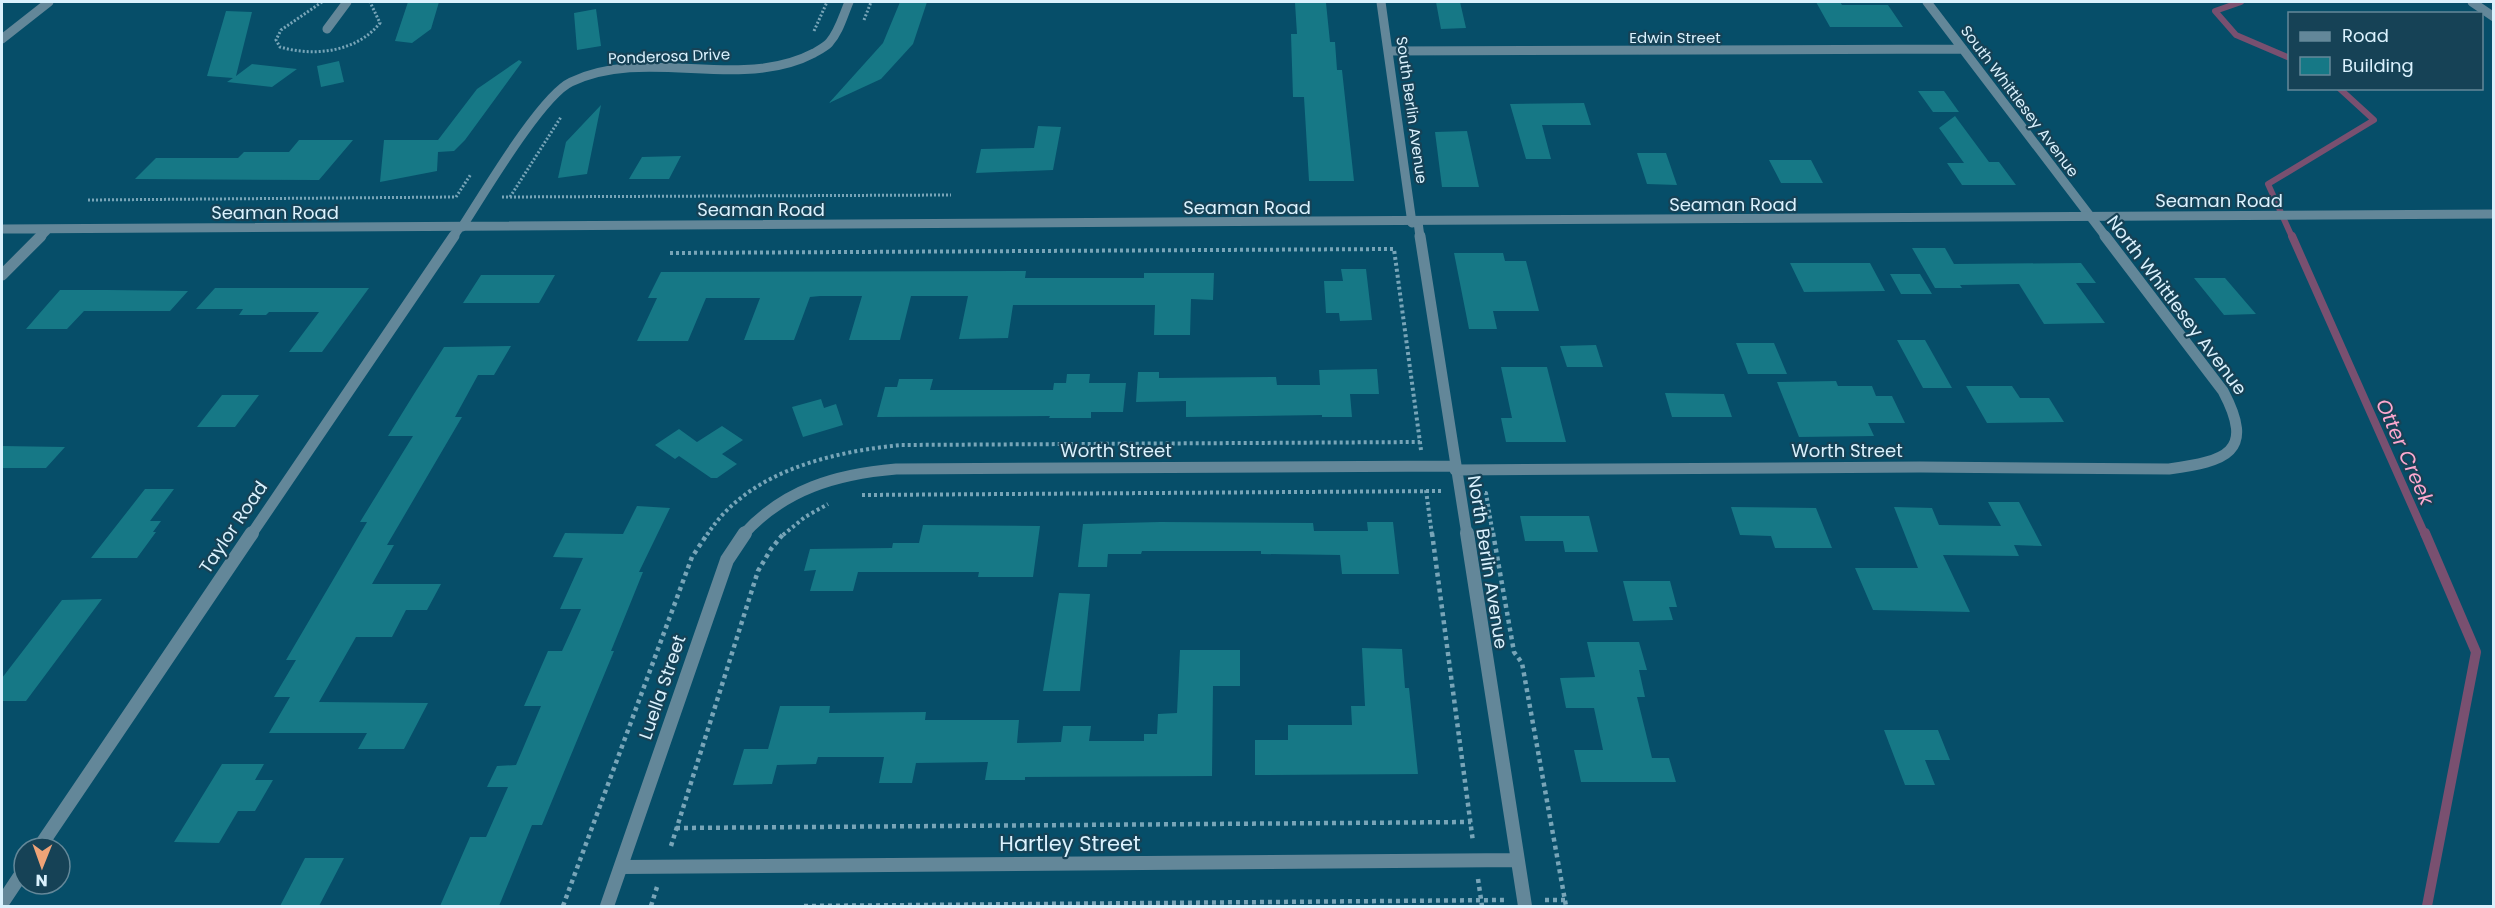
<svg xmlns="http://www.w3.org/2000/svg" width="2495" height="908" font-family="Poppins,sans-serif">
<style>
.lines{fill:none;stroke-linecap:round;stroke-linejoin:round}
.stream-far2{stroke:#795070;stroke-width:6}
.stream-far1{stroke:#795070;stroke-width:8}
.stream{stroke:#795070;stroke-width:10}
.building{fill:#167886}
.path-far2{stroke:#78a5b8;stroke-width:3;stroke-dasharray:2 2;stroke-linecap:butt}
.path-far1{stroke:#78a5b8;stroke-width:4;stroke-dasharray:3 3;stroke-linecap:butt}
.path{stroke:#78a5b8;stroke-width:4.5;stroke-dasharray:4 4;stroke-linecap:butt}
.minor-far2{stroke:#638799;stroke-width:9}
.minor-far1{stroke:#638799;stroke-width:11}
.minor{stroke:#638799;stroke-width:14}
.tertiary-far1{stroke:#638799;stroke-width:9}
.tertiary{stroke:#638799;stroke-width:11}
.labels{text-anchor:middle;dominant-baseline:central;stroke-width:4.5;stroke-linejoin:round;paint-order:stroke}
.far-street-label{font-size:15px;fill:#daf1fd;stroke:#164256}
.street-label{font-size:18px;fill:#daf1fd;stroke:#164256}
.water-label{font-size:20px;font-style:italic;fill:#fda8cf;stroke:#164256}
.near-street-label{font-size:21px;fill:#daf1fd;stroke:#164256}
</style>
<rect width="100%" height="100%" fill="#064e69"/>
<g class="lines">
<path class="stream-far2" d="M2241,2L2215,11L2236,35L2290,58
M2292,237L2268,184L2374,120L2339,88"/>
<path class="stream-far1" d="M2292,236L2425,535"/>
<path class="stream" d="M2425,533L2476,652L2427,906"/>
</g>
<path class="building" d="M408,2H439L431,29L412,43L395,41Z
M900,2H927L913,44L881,79L829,103L883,43Z
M1436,2H1460L1466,28L1441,29Z
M1816,2H1840L1842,5H1888L1903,27H1830Z
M1295,3H1326L1330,42H1335L1337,70H1342L1354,181H1309L1304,97H1293L1291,34H1297Z
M596,9L601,46L577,50L574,13Z
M226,11L252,12L236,76L252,64L297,69L272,87L227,82L233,78L207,76Z
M519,60L522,62L465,140L454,151L438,152L437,171L380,182L384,140H438L477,89Z
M339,61L344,82L321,87L317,66Z
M1918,91H1944L1959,112H1933Z
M1584,103L1591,125H1542L1551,159H1526L1510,104Z
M601,105L587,174L558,178L566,142Z
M1955,116L1989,162H1999L2016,185H1962L1947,163H1964L1939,128Z
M1038,126L1061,127L1053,170L976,173L981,149L1034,148Z
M1467,131L1479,187H1442L1435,132Z
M299,140H353L319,180L135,179L156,158H238L244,152H289Z
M1637,153H1666L1677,185L1647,184Z
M681,156L669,179H629L642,157Z
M1769,160H1811L1823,183H1781Z
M1912,248H1945L1954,264L2081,263L2096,283H2076L2105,323L2044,324L2019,284L1960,285L1962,288H1935Z
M1454,253H1503L1505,261H1526L1539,311H1493L1497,329H1469Z
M1790,263H1870L1885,291L1804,292Z
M1341,269H1366L1372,320L1340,321L1339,313H1326L1324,281H1343Z
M1026,271L1025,278H1144V273H1214L1213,300L1191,299L1190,335H1154L1155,305H1013L1008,338L959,339L968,296H911L900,340H849L862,296H820L810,297L794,340H744L760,298H706L688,341H637L657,298H648L661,272Z
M1890,274H1920L1932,294H1901Z
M481,275H555L539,303H463Z
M2194,278H2225L2256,314L2224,315Z
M215,288H369L322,352H289L319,312H269L266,315H239L243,309H196Z
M60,290H108L188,291L170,311H84L67,329H26Z
M1897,340H1925L1952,388H1923Z
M1736,343H1774L1787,374H1748Z
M1596,345L1603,367H1567L1560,346Z
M511,346L494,375H478L455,417H462L387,545H394L372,584H441L427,610H406L392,637H356L319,702L428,703L404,749H358L367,733H269L290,697H274L296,660H286L367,522H360L413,436H388L414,394L444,347Z
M1501,367H1547L1566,442H1506L1501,418H1512Z
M1377,369L1379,394H1350L1352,417H1322V415L1186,417V401L1136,402L1138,372H1159V378L1276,377L1277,385H1320L1319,370Z
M1067,374H1090L1089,383H1126L1123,412H1091V418H1049L1050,416L877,417L885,387H897L899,379H933L930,390H1053L1054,383H1066Z
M1836,381L1838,386H1872L1876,396H1892L1905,423H1868L1874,436L1799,437L1777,382Z
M1966,386H2012L2020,398H2049L2064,422L1987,423Z
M1665,393L1724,394L1732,417H1672Z
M222,395H259L235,427H197Z
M821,399L824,408L836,404L843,425L803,437L792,407Z
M722,426L743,440L722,454L737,464L717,478H711L679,456L675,459L655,445L679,429L697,442Z
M2,446L65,447L46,468H2Z
M145,489H174L150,521H161L153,532H156L137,558H91Z
M1988,502H2019L2042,546L2014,545L2019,556L1943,555L1970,612L1873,610L1855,568H1918L1894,507L1932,508L1939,525L2001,526Z
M637,506L670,508L639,572H643L611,651H614L542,825H532L499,906H440L470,837H486L508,787H487L497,766L516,765L541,706H524L548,651H562L581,609H560L583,558L553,557L565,533L623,534Z
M1731,507L1816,508L1832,548H1775L1771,536L1740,535Z
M1520,516H1589L1598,552H1565L1563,541H1525Z
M1160,522L1313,523L1314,531H1368L1367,522H1393L1399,574H1342L1340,555L1261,554V551H1142L1141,554H1108L1107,567H1078L1083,524Z
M923,525L1040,526L1033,577H978L979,572H858L853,591H810L816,570L804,571L810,549L892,548L893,543H919Z
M1623,581H1670L1677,607H1669L1673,620L1633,621Z
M1059,593L1090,594L1080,691H1043Z
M102,599L26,701H2V678L62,600Z
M1587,642H1639L1647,670H1639L1645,697H1637L1652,758H1669L1676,782H1581L1574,750H1603L1594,708H1566L1560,678L1595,677Z
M1362,648L1402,649L1405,688H1409L1418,774L1255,775V740H1288V725H1352L1351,706H1365Z
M1180,650H1240V686H1213L1212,776L1025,777V780H985L988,762L916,763L912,783H879L884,757H818L816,764L777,765L772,784L733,785L744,749H768L780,706H830L829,713L926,712L925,720H1019L1017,743L1061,742L1063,726H1091L1089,741H1144V734H1157L1158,714L1177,713Z
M1884,730H1938L1950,760H1925L1935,785H1905Z
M222,764H264L255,780H273L255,811H238L219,843L174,842Z
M305,858H344L319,906H280Z"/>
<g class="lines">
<path class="path-far2" d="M322,2L281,30L276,40L280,47C314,57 357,52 380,23L370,2
M864,20L871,2
M814,31L827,2
M456,197L471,174
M502,197L951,195
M510,197L561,117
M88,200L456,197"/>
<path class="path-far1" d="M670,253L1394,249L1421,450
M1426,490L1432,535
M1479,493H1486L1493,535
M862,495L1442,491
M707,535C748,471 831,452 901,445L1420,442
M783,535L805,517L828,504"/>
<path class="path" d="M1432,533L1473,842
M1493,533L1514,652L1522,663L1566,906
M676,828L1471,822
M671,846L758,571L771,549L784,533
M1478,879L1482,906
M1545,900H1565
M563,906L692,557L708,533
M651,906L657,887
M804,906L1504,900"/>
<path class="minor-far2" d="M1381,2L1412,223
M1927,2L2106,237
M327,29L347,2
M2,39L49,2
M1388,51L1963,49
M1418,222L1420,237
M462,227C483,195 541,96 571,82C647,46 740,92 814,53C819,50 825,47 829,43C839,32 843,16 849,2
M453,237L460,227"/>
<path class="minor-far1" d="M1420,236L1467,535
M1455,470L1920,467L2169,469C2226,461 2256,453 2223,391L2105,236
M251,535L454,236
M743,535C784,489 837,474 896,469L1454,466"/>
<path class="minor" d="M1467,533L1525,906
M39,848L252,533
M621,867L1518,860
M2,903L24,870
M607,906L727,560L745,533"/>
<path class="tertiary-far1" d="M2472,2L2494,17
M2,229L2494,214
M40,237L48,229"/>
<path class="tertiary" d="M2,275L41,236"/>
</g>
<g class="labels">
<g class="far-street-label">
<text x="1675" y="37">Edwin Street</text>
<text transform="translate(669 56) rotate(-2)">Ponderosa Drive</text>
<text transform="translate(2020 101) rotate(53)">South Whittlesey Avenue</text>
<text transform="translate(1412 110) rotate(82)">South Berlin Avenue</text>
</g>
<g class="street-label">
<text x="2219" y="200">Seaman Road</text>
<text x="1733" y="204">Seaman Road</text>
<text x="1247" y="207">Seaman Road</text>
<text x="761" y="209">Seaman Road</text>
<text x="275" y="212">Seaman Road</text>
<text transform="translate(2177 305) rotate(53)">North Whittlesey Avenue</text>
<text x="1116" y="450">Worth Street</text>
<text x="1847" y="450">Worth Street</text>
<text transform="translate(233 527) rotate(-56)">Taylor Road</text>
<text transform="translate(1488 562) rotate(81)">North Berlin Avenue</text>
<text transform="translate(662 687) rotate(-71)">Luella Street</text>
</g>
<g class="water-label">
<text transform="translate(2405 452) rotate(66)">Otter Creek</text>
</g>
<g class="near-street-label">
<text x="1070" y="843">Hartley Street</text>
</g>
</g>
<rect width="2495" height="908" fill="none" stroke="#daf1fd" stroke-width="6"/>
<rect x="2288" y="12" width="195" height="78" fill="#164256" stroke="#648899" stroke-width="1.5"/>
<rect x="2300" y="32" width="30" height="9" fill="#638799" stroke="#648899" stroke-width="1.5"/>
<text x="2342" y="42" font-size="18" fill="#daf1fd">Road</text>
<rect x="2300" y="57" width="30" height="18" fill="#167886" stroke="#648899" stroke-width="1.5"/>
<text x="2342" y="72" font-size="18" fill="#daf1fd">Building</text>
<g transform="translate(42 866) rotate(181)"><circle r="28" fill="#164256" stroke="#648899" stroke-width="1.5"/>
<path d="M0-4.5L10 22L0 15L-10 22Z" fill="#efa377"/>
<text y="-9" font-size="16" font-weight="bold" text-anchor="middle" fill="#daf1fd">N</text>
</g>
</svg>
